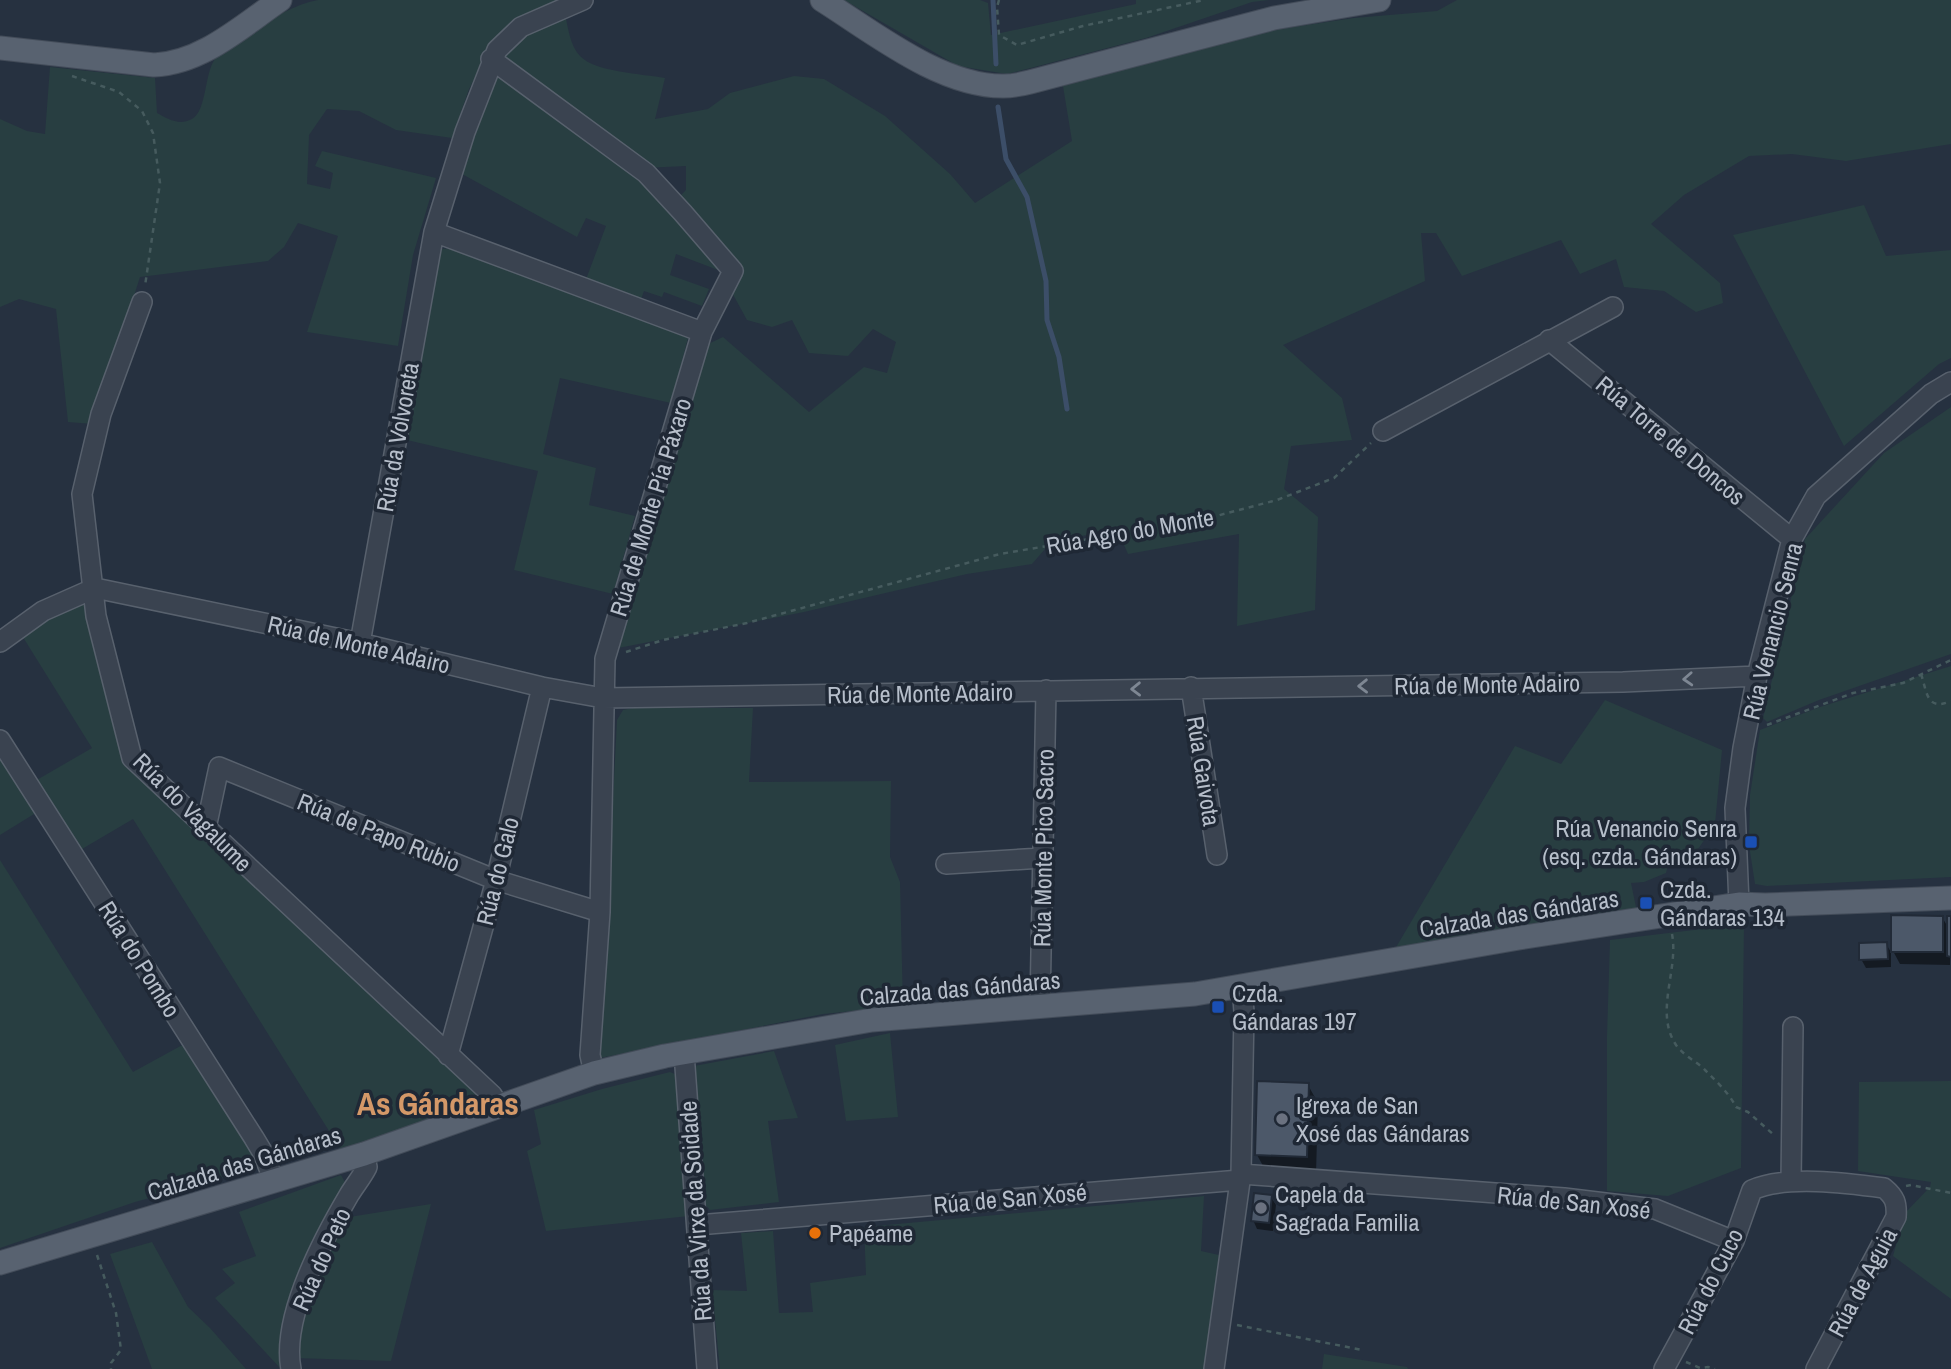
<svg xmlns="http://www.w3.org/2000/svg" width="1951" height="1369" font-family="'Archivo Narrow',sans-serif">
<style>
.green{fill:#283e41}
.shadow{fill:#0007}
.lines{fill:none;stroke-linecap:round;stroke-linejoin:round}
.stream{stroke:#3c4e68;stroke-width:5}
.building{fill:#4c5869;stroke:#212a37;stroke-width:2}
.minor-casing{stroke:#58616d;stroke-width:22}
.major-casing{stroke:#434c59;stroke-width:25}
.path{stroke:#465b5e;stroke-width:2.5;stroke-dasharray:5 5;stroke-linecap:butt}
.minor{stroke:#3a4350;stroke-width:19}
.major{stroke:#586270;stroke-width:23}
.oneway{stroke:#7e8793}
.transit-dot{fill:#1a4fb4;stroke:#1f2835;stroke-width:2.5}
.worship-dot{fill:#6b7280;stroke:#1f2835;stroke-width:2.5}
.food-dot{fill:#e8710a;stroke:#1f2835;stroke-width:2.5}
.labels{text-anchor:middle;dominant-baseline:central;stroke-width:7;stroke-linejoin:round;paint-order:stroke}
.street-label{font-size:24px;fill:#b6beca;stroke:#1f2835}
.poi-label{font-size:24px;fill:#b6beca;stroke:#1f2835;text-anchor:start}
.district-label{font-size:32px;font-weight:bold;fill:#d49868;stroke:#1f2835}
</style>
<rect width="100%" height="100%" fill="#263140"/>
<path class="green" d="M318,0H574L498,36L469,89L452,138L396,130L359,111L327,109L309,135L307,184L330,189L333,173L315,166L322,151L436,178L413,255L398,346L307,332L338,236L298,223L284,247L268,261L140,277L93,424L68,422L56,309L19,299L0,307V119L27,131L45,134L50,67L155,78L157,113C168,119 179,126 192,119C207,110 204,74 215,59C219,54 227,50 233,46C259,28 286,6 318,0Z
M844,0H980L988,3L991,35L1136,4V0H1269L1252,2L1146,38L1007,74L958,66Z
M1457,0H1951V144L1846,161L1792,154L1749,156L1684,195L1651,224L1720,283L1723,303L1696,312L1664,291L1624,287L1616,259L1580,274L1561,240L1462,276L1436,233H1421L1425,281L1283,345L1342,398L1352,440L1291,446L1284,489L1318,517L1315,610L1237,626L1239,534L1128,554L1117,529L1051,542L1032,564L967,574L804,612L618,648L704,346L723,337L809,412L864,367L887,373L896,342L873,329L848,356L809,353L792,320L772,327L747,320L730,289L707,236L681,195L686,190V166L644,168L500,58L522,35L565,14C568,27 570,46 580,56C595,72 643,74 665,78L655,119L708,109L730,93L794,76L824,79L885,116L950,174L975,203L1072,141L1063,86L1254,33L1354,18L1437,11Z
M495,71L652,185L721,262L718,270L676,254L670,275L709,289L702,306L664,292L662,297L644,291L640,302L585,282L606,226L586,218L577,237L462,174Z
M1864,205L1886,256L1951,250V358L1939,364L1844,446L1733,235Z
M456,248L688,338L671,403L560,378L543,454L596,468L589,505L635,516L613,594L514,570L538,471L407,440L410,398L440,249Z
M1951,407V654L1819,700L1767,722L1763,718L1805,539L1884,453Z
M72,602L85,604L120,737L478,1094L475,1105L341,1150L133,819L82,849L35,781L92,748L21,634Z
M1951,666V877L1767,886L1755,884L1749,845L1750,795L1760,730L1820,707Z
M1605,700L1722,750L1715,824L1692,858L1683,850L1671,853L1666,873L1644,882L1631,883L1637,912L1395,949L1515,746L1561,764Z
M632,708H753L749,782L891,781L890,857L900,882L903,1006L823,1014L600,1058L617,720L623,710Z
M0,748L39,811L0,835Z
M0,860L133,1072L186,1043L254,1152L253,1170L135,1202L0,1248Z
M1744,924L1741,1168L1668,1196L1607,1191V1036L1610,940Z
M890,1033L898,1117L846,1121L835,1045Z
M774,1051L798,1118L768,1121L779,1202L710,1210L704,1203L694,1066Z
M670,1072L677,1075L689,1216L546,1231L527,1151L541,1144L534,1110L602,1089Z
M1951,1081V1299L1893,1256L1905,1213L1930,1187L1931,1182L1858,1171L1859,1082Z
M341,1175L347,1186L284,1329L281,1369L215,1298L235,1283L222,1269L256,1256L239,1212Z
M1204,1196L1201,1251L1219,1255L1204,1369H720L712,1290L747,1291L741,1233L773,1231L779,1313L813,1312L810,1283L866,1275L864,1227Z
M431,1204L391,1361L294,1358L305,1299L343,1218Z
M152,1242L188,1307L210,1328L246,1369H152L110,1254Z
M1324,1354L1407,1367L1408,1369H1322Z"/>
<path class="shadow" d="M1942,917L1949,929L1951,917L1950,965L1900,964L1893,951Z
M1886,944L1891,952V967L1866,968L1861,959Z
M1308,1085L1318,1103L1316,1174L1267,1173L1257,1155Z
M1271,1197L1276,1205L1273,1231L1257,1229L1253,1220Z"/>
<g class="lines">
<path class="stream" d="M993,0L996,64
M998,107L1006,159L1027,197L1046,281L1047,320L1059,357L1067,409"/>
</g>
<path class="building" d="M1891,915L1943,916V952H1891Z
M1947,916H1951V957L1947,956Z
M1887,942L1888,959L1859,960V943Z
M1257,1081L1309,1083L1307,1157L1255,1155Z
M1254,1193L1272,1195L1269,1223L1251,1221Z"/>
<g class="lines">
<g class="minor-casing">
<path id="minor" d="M491,59L646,173L683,213L733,271L702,332L605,659L600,912L590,1055L594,1073
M434,232L702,332
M142,302L101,414L82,494L96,616L132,758L492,1095L499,1106
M1549,340L1792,539
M1383,431L1613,307
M0,642L43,611L95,588L360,643L542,687L603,698L1623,682L1757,676
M360,643L434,232L465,132L497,50L521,27L583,0
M1191,687L1217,855
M0,740L254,1138L263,1153L274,1181
M206,828L219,767L496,880L600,912
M946,864L1042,858
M1739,904L1735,808L1743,748L1757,676L1792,539L1816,496L1931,394L1951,382
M1040,1006L1046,690
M684,1053L707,1369
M448,1055L496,880L542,687
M1241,1174L1564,1198L1655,1209L1734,1241
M1791,1181L1793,1027
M697,1225L1240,1180
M291,1369C281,1317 323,1239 349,1195C355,1185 362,1177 367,1167L364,1154
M1214,1369L1241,1174L1244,1012L1242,986
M1664,1369L1734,1241L1752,1190C1785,1175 1847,1183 1884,1188C1895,1197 1897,1203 1896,1217L1816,1369"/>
</g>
<g class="major-casing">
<path id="major" d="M822,0C873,32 941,87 1004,86C1012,86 1022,84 1030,82L1274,18L1379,0
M0,48L154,65C202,63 242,26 280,0
M0,1263L364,1154L594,1073L665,1056L872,1020L1195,994L1519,938L1739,904L1765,905L1951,898"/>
</g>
<path class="path" d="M999,0L997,7L999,35L1017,45L1083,26L1204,0
M72,76L119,92L142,111L153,133L160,183L145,286
M626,652L663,640L747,623L1000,554L1201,520L1277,500L1334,478L1371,443
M1921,674C1927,691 1926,712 1951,701
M1767,725L1853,693L1903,683L1951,660
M1672,934C1679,970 1654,1012 1676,1045C1684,1056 1696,1061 1705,1070C1716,1081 1729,1093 1736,1107L1748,1112L1774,1135
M1906,1186L1911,1185L1951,1193
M97,1255L116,1313L121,1350L111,1363V1369
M1237,1325L1362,1350
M1686,1362L1700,1368L1708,1367L1715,1369"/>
<use href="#minor" class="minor"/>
<use href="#major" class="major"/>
</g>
<defs><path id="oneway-chevron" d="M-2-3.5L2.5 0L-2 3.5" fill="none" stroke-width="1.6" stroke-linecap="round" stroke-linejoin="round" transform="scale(1.75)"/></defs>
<g class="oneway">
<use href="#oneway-chevron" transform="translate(1688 679) rotate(177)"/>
<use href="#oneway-chevron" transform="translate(1363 686) rotate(179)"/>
<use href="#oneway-chevron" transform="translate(1136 689) rotate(179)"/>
</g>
<g class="transit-dot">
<rect x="1744" y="835" width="14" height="14" rx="3.5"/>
<rect x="1639" y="896" width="14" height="14" rx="3.5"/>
<rect x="1211" y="1000" width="14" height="14" rx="3.5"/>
</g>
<g class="worship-dot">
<circle cx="1282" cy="1119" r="7"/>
<circle cx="1261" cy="1208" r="7"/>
</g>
<circle class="food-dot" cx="815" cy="1233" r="7"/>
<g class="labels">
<g class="street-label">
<text transform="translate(397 437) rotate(-80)">Rúa da Volvoreta</text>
<text transform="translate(1671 440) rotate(40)">Rúa Torre de Doncos</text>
<text transform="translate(650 507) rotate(-73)">Rúa de Monte Pía Páxaro</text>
<text transform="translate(1130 531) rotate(-10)">Rúa Agro do Monte</text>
<text transform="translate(1772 631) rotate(-76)">Rúa Venancio Senra</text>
<text transform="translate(359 644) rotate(13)">Rúa de Monte Adairo</text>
<text transform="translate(1487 684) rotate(-1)">Rúa de Monte Adairo</text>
<text transform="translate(920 693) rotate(-1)">Rúa de Monte Adairo</text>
<text transform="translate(1204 771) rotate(81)">Rúa Gaivota</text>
<text transform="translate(193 812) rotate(45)">Rúa do Vagalume</text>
<text transform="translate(379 832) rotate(22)">Rúa de Papo Rubio</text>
<text transform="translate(1043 848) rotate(-89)">Rúa Monte Pico Sacro</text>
<text transform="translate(497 871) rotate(-76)">Rúa do Galo</text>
<text transform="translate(1519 913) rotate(-9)">Calzada das Gándaras</text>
<text transform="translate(140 959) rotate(58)">Rúa do Pombo</text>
<text transform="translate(960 988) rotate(-5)">Calzada das Gándaras</text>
<text transform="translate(244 1163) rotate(-17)">Calzada das Gándaras</text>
<text transform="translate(1010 1198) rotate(-5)">Rúa de San Xosé</text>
<text transform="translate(1574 1202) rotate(6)">Rúa de San Xosé</text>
<text transform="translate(695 1211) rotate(-94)">Rúa da Virxe da Soidade</text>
<text transform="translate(321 1259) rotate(-66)">Rúa do Peto</text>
<text transform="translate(1710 1281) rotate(-63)">Rúa do Cuco</text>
<text transform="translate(1862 1282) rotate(-62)">Rúa de Aguia</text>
</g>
<g class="poi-label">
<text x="1737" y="828" text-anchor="end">Rúa Venancio Senra<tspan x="1737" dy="28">(esq. czda. Gándaras)</tspan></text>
<text x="1660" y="889">Czda.<tspan x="1660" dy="28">Gándaras 134</tspan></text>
<text x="1232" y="993">Czda.<tspan x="1232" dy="28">Gándaras 197</tspan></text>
<text x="1296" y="1105">Igrexa de San<tspan x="1296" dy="28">Xosé das Gándaras</tspan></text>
<text x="1275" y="1194">Capela da<tspan x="1275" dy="28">Sagrada Familia</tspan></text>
<text x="829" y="1233">Papéame</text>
</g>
<g class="district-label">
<text x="438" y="1103">As Gándaras</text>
</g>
</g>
</svg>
